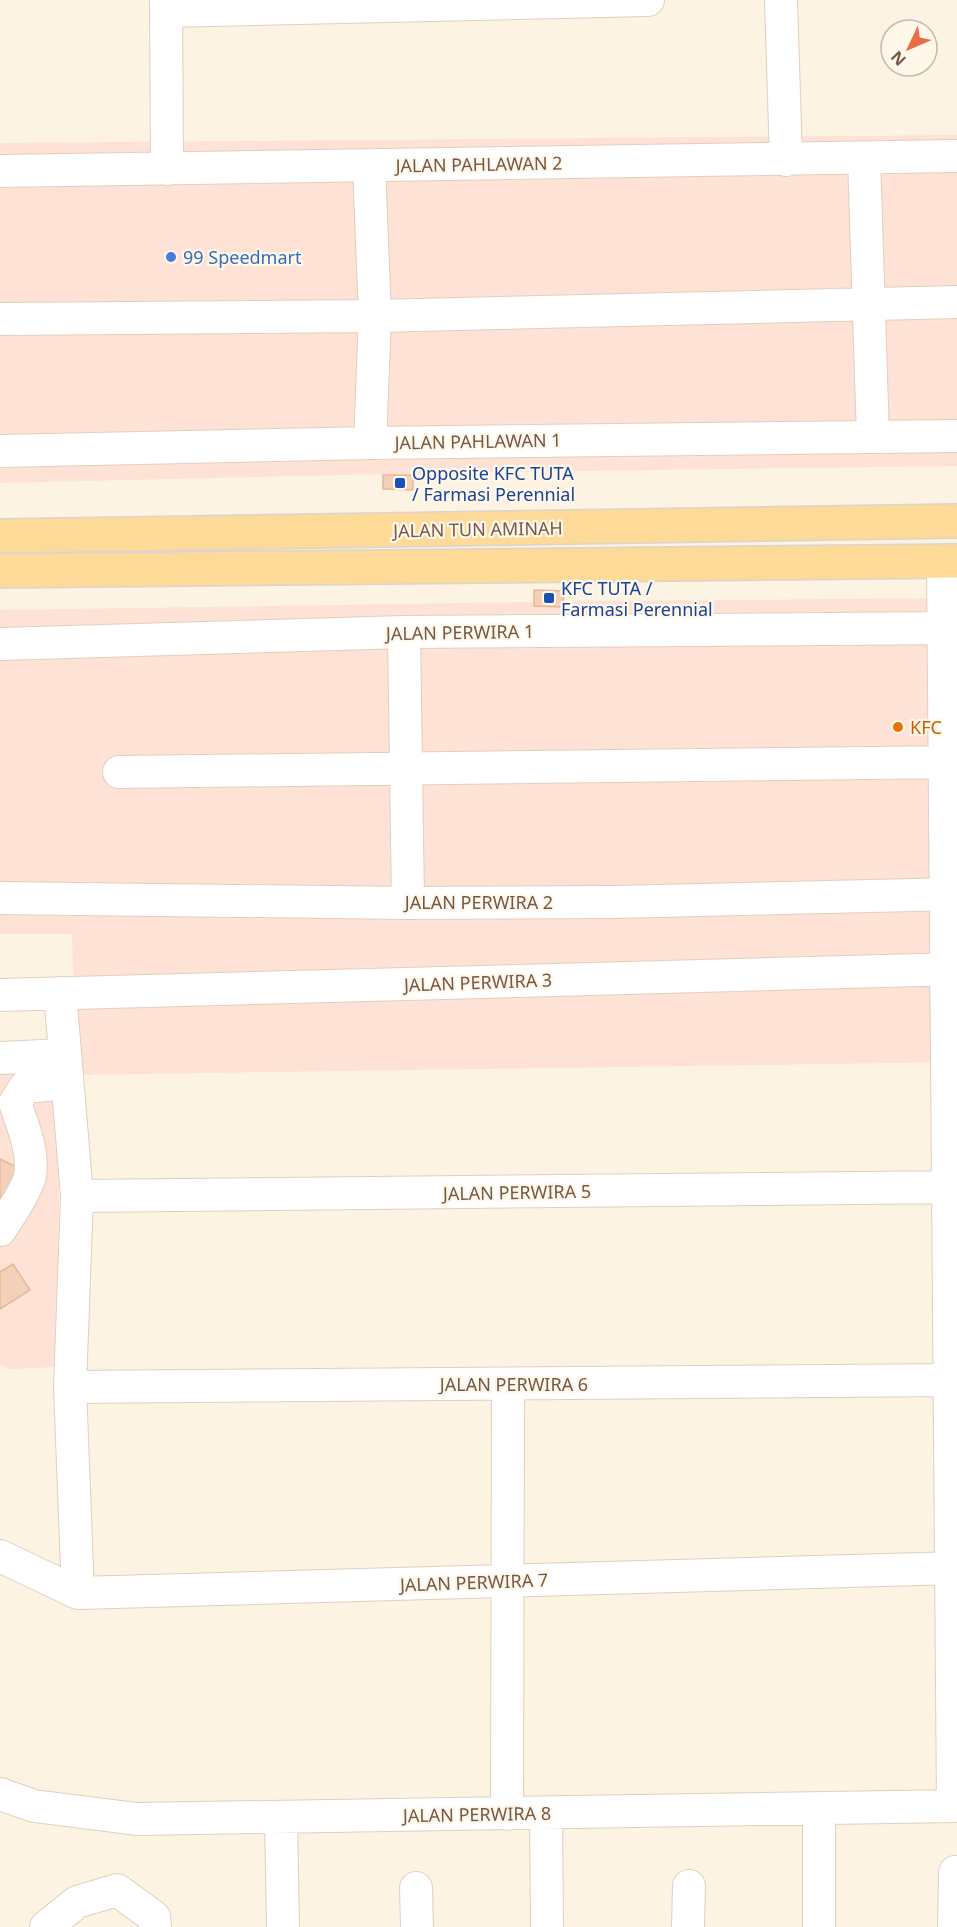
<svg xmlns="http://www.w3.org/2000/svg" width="957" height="1927" font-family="'Noto Sans',sans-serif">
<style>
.commercial{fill:#fde2d5}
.building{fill:#f3d1b9;stroke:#e6b899;stroke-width:1.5}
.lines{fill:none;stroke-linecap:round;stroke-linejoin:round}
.minor-casing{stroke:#e1cfbd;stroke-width:34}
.major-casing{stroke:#dbd4cf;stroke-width:36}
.minor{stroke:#fff;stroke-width:32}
.major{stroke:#fdda98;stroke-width:33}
.shop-dot{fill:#3f7fe0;stroke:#fff7e9;stroke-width:2}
.transit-dot{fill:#1a4fb4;stroke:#fff7e9;stroke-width:2}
.food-dot{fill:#e8710a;stroke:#fff7e9;stroke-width:2}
.labels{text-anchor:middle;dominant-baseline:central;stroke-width:4.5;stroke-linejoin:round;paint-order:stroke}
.street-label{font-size:18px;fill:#755948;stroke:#fff7e9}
.shop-label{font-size:18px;fill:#366cbe;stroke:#fff7e9;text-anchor:start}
.transit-label{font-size:18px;fill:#164399;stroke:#fff7e9;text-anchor:start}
.food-label{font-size:18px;fill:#c56008;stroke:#fff7e9;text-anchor:start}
</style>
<rect width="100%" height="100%" fill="#fdf3e2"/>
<path class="commercial" d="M957,135V466L430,473L0,483V143Z
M957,598V1062L76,1075L72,934H0V610L531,602Z
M53,1067L59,1200L57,1367L10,1369L0,1364V1069Z"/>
<path class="building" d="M383,475H413V490L383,489Z
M534,590L564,591L563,607L534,606Z
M0,1159L25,1171L0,1223Z
M13,1264L30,1290L0,1309V1272Z"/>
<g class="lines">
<g class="minor-casing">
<path id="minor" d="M166,0L167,169
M781,0L786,160
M166,11L648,0
M864,158L873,437
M369,166L375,316L370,443
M0,171L957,156
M0,319L375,316L957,302
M0,451L370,443L957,436
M943,561L953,1806
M404,632L408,903
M0,644L404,632L957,628
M119,772L957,762
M0,898L408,903L614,902L957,894
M60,993L77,1196L70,1387L78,1593
M0,995L957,969
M0,1058L64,1055
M77,1196L957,1187
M0,1230C8,1218 27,1190 30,1176C34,1152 23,1126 15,1103L25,1087L67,1083
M70,1387L957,1380
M0,1556L78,1593L957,1568
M0,1794L34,1806L137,1819L957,1806
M819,1809V1927
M546,1813L547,1927
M507,1814L508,1384
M281,1817L283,1927
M416,1888L417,1927
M46,1927L77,1902L117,1890L154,1917L155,1927
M688,1927L689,1886
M954,1927L955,1872"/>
</g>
<g class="major-casing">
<path id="major" d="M0,536L957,521
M0,571L957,561"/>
</g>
<use href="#minor" class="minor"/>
<use href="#major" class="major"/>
</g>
<circle class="shop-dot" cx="171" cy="257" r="6"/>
<g class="transit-dot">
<rect x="394" y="477" width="12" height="12" rx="3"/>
<rect x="543" y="592" width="12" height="12" rx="3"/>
</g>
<circle class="food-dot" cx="898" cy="727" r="6"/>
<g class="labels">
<g class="street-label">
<text transform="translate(479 164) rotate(-1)">JALAN PAHLAWAN 2</text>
<text transform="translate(478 441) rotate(-1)">JALAN PAHLAWAN 1</text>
<text transform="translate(478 529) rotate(-1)">JALAN TUN AMINAH</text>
<text transform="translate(460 632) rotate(-1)">JALAN PERWIRA 1</text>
<text x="479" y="902">JALAN PERWIRA 2</text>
<text transform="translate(478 982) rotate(-2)">JALAN PERWIRA 3</text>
<text transform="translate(517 1192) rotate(-1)">JALAN PERWIRA 5</text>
<text x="514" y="1384">JALAN PERWIRA 6</text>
<text transform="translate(474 1582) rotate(-2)">JALAN PERWIRA 7</text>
<text transform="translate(477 1814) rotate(-1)">JALAN PERWIRA 8</text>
</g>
<g class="shop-label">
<text x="183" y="257">99 Speedmart</text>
</g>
<g class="transit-label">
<text x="412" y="473">Opposite KFC TUTA<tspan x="412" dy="21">/ Farmasi Perennial</tspan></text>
<text x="561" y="588">KFC TUTA /<tspan x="561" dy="21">Farmasi Perennial</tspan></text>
</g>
<g class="food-label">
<text x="910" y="727">KFC</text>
</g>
</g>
<g transform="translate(909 48) rotate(226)"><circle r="28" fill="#fff7e9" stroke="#c8b8a9" stroke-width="1.5"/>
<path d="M0-4.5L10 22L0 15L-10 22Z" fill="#ea6c44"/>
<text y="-9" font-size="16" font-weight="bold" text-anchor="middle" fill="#755948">N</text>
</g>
</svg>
